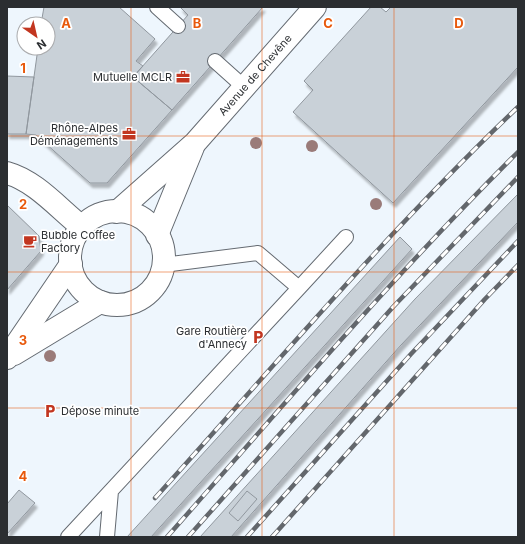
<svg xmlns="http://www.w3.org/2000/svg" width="525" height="544" font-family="Inter,sans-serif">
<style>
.building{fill:#c9d1d8;stroke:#90979e;filter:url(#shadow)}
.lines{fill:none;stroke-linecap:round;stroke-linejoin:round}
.service-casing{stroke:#646a71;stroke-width:16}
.minor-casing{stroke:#646a71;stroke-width:24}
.tertiary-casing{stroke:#646a71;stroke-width:24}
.service{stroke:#fff;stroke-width:14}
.minor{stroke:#fff;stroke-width:22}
.tertiary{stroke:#fff;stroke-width:22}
.rail-casing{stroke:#63676c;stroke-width:4.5}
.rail{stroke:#fff;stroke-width:3;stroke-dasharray:9;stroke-linecap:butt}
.tree{fill:#9a7b79}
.grid{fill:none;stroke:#e8590c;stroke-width:1;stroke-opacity:0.55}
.labels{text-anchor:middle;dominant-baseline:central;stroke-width:3.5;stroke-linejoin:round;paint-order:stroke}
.street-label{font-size:11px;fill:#2b2e31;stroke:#fff}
.poi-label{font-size:11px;fill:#2b2e31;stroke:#fff;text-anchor:end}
.grid-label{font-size:13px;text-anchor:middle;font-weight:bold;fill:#e8590c;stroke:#fff;stroke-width:3.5;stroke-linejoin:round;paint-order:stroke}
</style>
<defs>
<filter id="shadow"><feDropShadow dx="2.5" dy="4.5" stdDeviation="1" flood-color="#0004"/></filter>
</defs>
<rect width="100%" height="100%" fill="#eef6fd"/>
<path class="building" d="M44,7H119L155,39L136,61L143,66L133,77L172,110L107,183H90L36,135L26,134L38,48H48V24H41Z
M180,7H263L172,110L133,77L188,15Z
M371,7H380L386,12L391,7H518V67L393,203L293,112L313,90L304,81Z
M7,76L34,77L26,134H7Z
M518,194V222L401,345L231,537H200L415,299Z
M7,205L39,236L41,251L7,290Z
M400,237L412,249L151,537H127Z
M19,490L35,503L7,534V504Z
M247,491L257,499L238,521L229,513Z"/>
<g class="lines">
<g class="service-casing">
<path id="service" d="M157,7L178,26
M215,61L244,87
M299,288L346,237
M68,537L299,288L258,253L163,265
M107,537L111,491"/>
</g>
<g class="minor-casing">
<path id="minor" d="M7,173C36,181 59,209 82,227"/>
</g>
<g class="tertiary-casing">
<g id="tertiary">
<circle cx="117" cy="258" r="47"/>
<path id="s1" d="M117,212L195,143L315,7"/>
<path d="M157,235L193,147"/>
<path d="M14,354L100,302"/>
<path d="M7,358L71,264"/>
</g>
</g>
<use href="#service" class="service"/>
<use href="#minor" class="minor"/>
<use href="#tertiary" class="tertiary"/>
<g class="rail-casing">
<path id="rail" d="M155,498C274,366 389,230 518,107
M167,537C282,407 395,274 518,152
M188,537L393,307L518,177
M247,537L411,354L518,241
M272,537L485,299L518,265"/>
</g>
<use href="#rail" class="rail"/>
</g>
<g class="tree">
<circle cx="256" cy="143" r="6"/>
<circle cx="312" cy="146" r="6"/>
<circle cx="376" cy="204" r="6"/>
<circle cx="50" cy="356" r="6"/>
</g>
<path class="grid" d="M131,7V537M262,7V537M394,7V537M7,136H518M7,272H518M7,408H518"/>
<defs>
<g id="office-bare" transform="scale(1.08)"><path d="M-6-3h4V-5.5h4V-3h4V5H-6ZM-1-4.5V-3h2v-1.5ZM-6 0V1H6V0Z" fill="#c23620" stroke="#fff" stroke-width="2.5" paint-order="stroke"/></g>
<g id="cafe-bare" transform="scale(1.08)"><path d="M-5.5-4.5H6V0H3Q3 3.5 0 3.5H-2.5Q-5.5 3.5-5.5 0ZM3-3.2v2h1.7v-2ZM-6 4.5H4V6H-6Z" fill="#c23620" stroke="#fff" stroke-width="2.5" paint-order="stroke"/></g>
<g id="parking-bare" transform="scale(1.08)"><path d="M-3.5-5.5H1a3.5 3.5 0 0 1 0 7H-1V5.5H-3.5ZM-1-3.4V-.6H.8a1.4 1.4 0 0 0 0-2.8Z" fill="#c23620" stroke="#fff" stroke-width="2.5" paint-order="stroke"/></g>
</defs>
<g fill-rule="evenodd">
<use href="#office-bare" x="183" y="77"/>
<use href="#office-bare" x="129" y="134"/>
<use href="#cafe-bare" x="30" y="241"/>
<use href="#parking-bare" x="258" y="337"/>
<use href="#parking-bare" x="50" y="411"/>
</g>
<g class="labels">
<g class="street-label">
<text stroke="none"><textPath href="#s1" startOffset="195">Avenue de Chevêne</textPath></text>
</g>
<g class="poi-label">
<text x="172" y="77">Mutuelle MCLR</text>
<text x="118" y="128">Rhône-Alpes<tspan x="118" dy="13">Déménagements</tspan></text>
<text x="41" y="235" text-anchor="start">Bubble Coffee<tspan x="41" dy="13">Factory</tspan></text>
<text x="247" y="331">Gare Routière<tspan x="247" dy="13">d'Annecy</tspan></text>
<text x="61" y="411" text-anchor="start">Dépose minute</text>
</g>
</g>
<g class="grid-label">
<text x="66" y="28">A</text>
<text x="197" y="28">B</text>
<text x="328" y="28">C</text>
<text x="459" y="28">D</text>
<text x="23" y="73">1</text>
<text x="23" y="209">2</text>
<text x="23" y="345">3</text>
<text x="23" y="481">4</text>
</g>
<rect width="525" height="544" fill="none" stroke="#2b2e31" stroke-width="16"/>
<g transform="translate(36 36) rotate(146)"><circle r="19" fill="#ffffff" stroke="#aaabad"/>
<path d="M0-3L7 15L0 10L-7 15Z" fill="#c23620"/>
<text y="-6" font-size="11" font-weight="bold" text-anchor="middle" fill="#2b2e31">N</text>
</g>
</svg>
